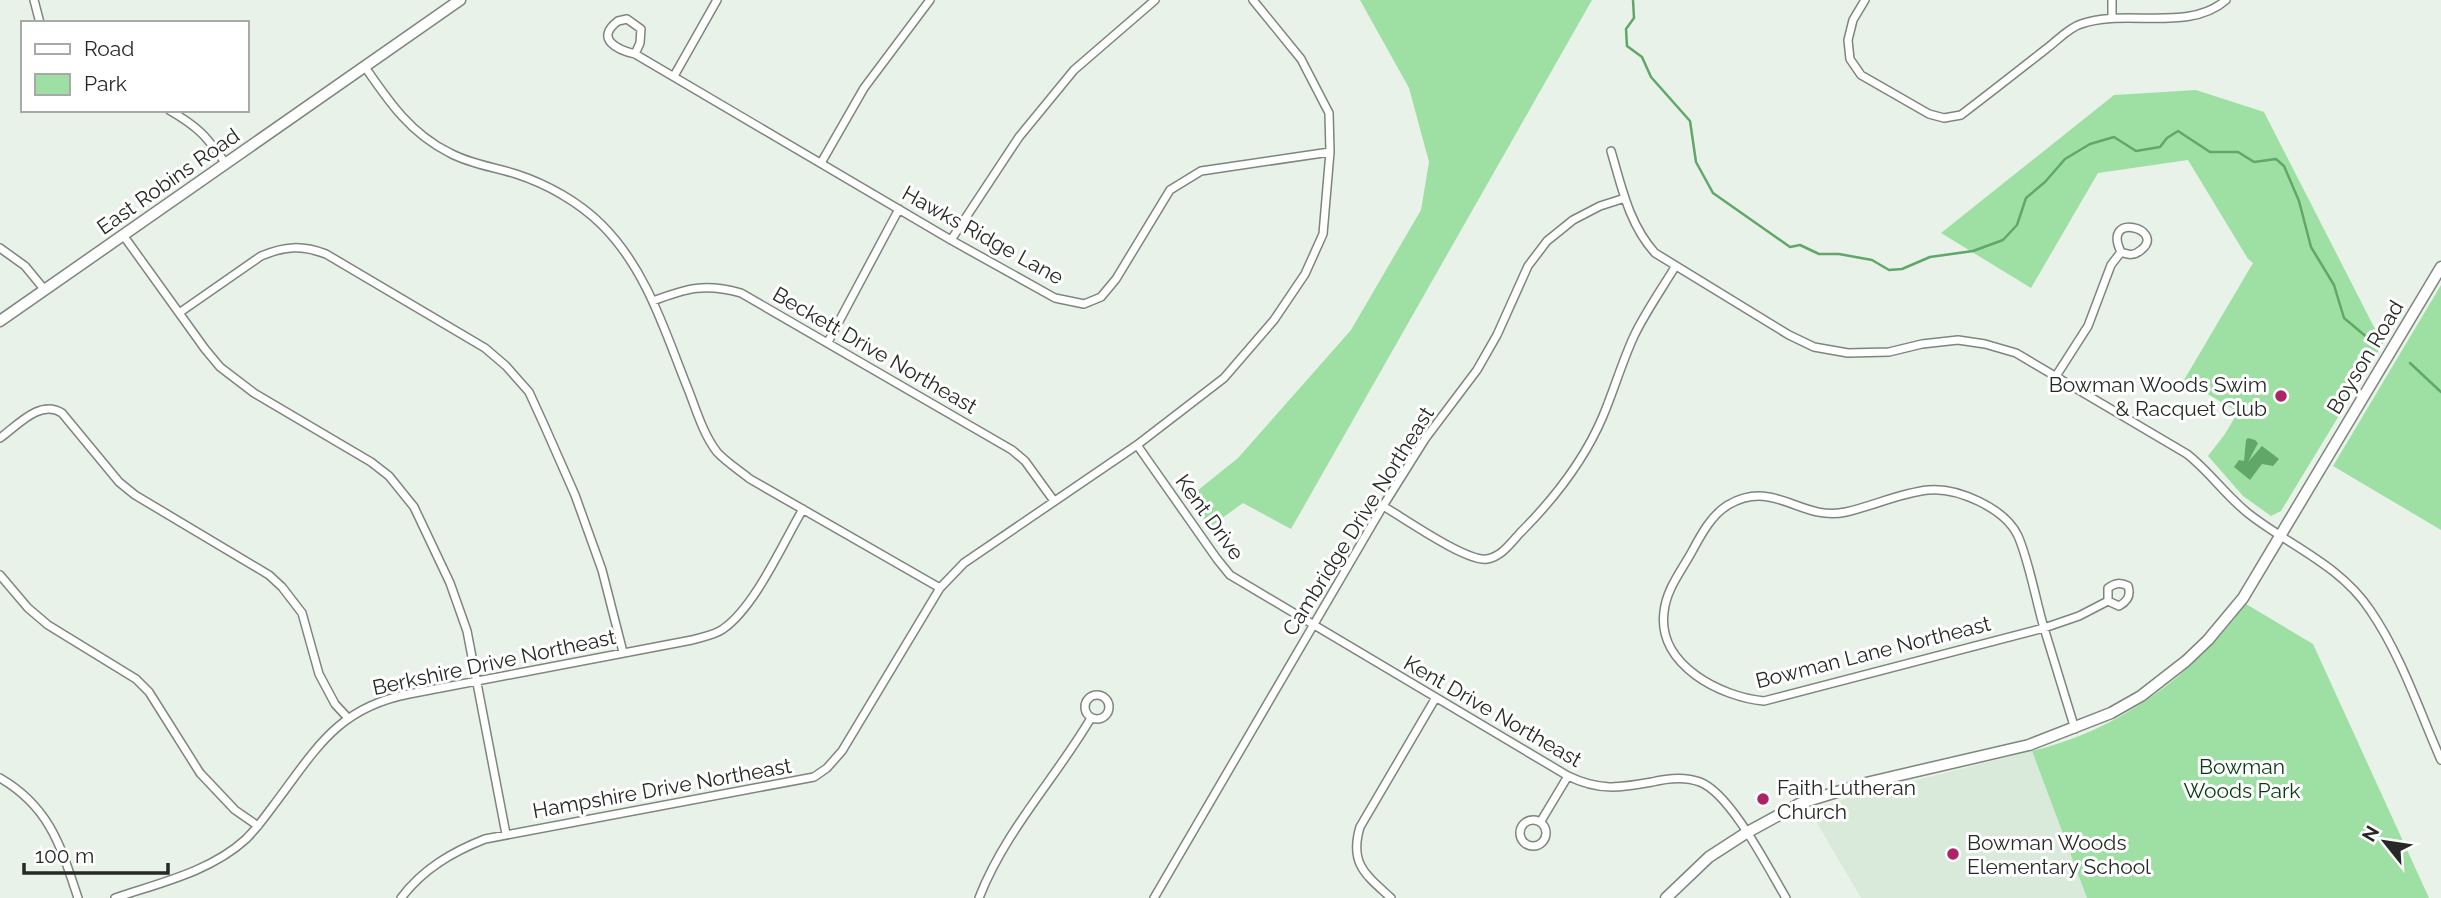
<svg xmlns="http://www.w3.org/2000/svg" width="2441" height="898" font-family="Raleway,sans-serif">
<style>
.built{fill:#d9e9da}
.green{fill:#9ee0a3}
.water{fill:#60a768}
.lines{fill:none;stroke-linecap:round;stroke-linejoin:round}
.stream{stroke:#60a768;stroke-width:2.5}
.street-casing{stroke:#7d867d;stroke-width:10}
.secondary-casing{stroke:#7d867d;stroke-width:13}
.street{stroke:#fff;stroke-width:7}
.secondary{stroke:#fff;stroke-width:10}
.poi-dot{fill:#ac2366;stroke:#fff;stroke-width:2.5}
.labels{text-anchor:middle;dominant-baseline:central;stroke-width:6;stroke-linejoin:round;paint-order:stroke}
.street-label{font-size:21px;fill:#262926;stroke:#fff}
.poi-label{font-size:21px;fill:#262926;stroke:#fff;text-anchor:start}
.park-label{font-size:21px;fill:#063c12;stroke:#fff}
</style>
<rect width="100%" height="100%" fill="#e8f2e9"/>
<path class="built" d="M2032,751L2087,898H1861L1810,811L1850,797Z"/>
<path class="green" d="M1360,0H1592L1291,529L1243,503L1210,527L1187,499L1238,458L1351,330L1421,210L1429,162L1409,88Z
M2196,90L2264,112L2374,327L2388,335L2281,511L2271,516L2243,496L2208,456L2225,434L2238,412L2184,380L2253,263L2248,259L2188,160L2098,173L2031,288L1941,233L2114,95Z
M2441,285V530L2333,466Z
M2246,604L2313,644L2429,898H2087L2032,751C2120,730 2193,675 2246,604Z"/>
<path class="water" d="M2248,438L2255,440L2258,443L2248,462L2262,446L2279,459L2273,466L2262,464L2250,480L2234,467L2239,460L2244,461L2246,440Z"/>
<g class="lines">
<path class="stream" d="M1633,0L1634,18L1626,29L1627,46L1642,57L1651,77L1690,121L1696,162L1713,193L1790,247L1800,245L1819,254H1839L1872,260L1889,270L1902,269L1930,257L1973,251L2003,240L2017,225L2026,198L2045,182L2065,159L2090,144L2114,137L2136,151L2160,147L2167,138L2178,131L2210,152H2238L2254,162L2276,159L2284,166L2299,201L2311,247L2334,285L2344,318L2375,344
M2410,363L2441,392"/>
<g class="street-casing">
<path id="street" d="M34,0L40,23
M1865,0L1853,20L1848,40L1850,59L1861,75L1929,114L1944,118L1961,115C1990,93 2018,71 2046,49C2057,41 2068,28 2081,24C2126,8 2188,33 2226,0
M2112,17V0
M635,54C618,50 594,39 618,21L627,19L641,29L640,43L635,54L951,240L1055,298L1084,304L1101,297L1116,279L1170,190L1201,171L1330,152
M365,67C389,102 411,134 450,153C470,164 494,167 516,174C547,184 579,202 602,225C647,270 665,332 688,389C696,409 703,434 717,452C726,462 739,470 750,479L940,588
M674,76L717,0
M169,110C200,128 206,136 226,164
M1611,151C1622,188 1629,224 1655,253L1789,335L1814,347L1848,353L1889,352L1922,344L1958,340L1985,344L2016,353L2187,454C2210,472 2226,496 2249,514C2290,546 2340,565 2370,610C2401,655 2419,710 2441,760
M821,163L864,88L930,0
M123,235L205,349L220,367L254,393L371,462L389,476L414,507L450,583L467,631L506,834
M951,240L1019,137L1074,70L1155,0
M0,248L25,266L44,289
M653,301C687,288 705,283 741,293L1012,450L1025,461L1054,501
M179,313L261,256C285,246 302,245 326,254L485,348L506,366L529,392L545,427L575,495L602,570L623,652
M828,342L899,209
M2056,376L2088,326L2111,265L2121,252C2129,255 2134,256 2141,250C2167,229 2101,211 2121,252
M0,438C18,425 40,399 62,413L119,482L135,495L269,575L282,587L302,613L319,674L335,704L347,717
M1137,445L1217,559L1230,575L1568,776C1599,791 1619,788 1652,782C1668,778 1684,776 1700,782C1731,794 1768,868 1786,898
M1383,506C1404,518 1466,562 1487,559C1501,557 1511,543 1520,533C1554,499 1584,461 1603,416C1614,390 1622,362 1634,336C1645,313 1661,290 1675,267
M0,575L28,608L48,625L136,679L149,692L200,773L235,810L258,826
M1085 707a12 12 0 1 1 24 0a12 12 0 1 1-24 0Z
M2075,729L2044,628L1764,701C1721,697 1657,665 1664,612C1666,591 1679,574 1690,555C1700,537 1710,516 1728,505C1775,478 1800,522 1846,512C1873,506 1900,493 1928,490C1957,487 2005,508 2018,536C2029,561 2036,601 2044,628L2079,616L2108,601V588C2115,583 2120,582 2128,586C2131,595 2128,601 2119,606L2108,601
M0,778C50,807 61,847 78,898
M1520 833a13 13 0 1 1 26 0a13 13 0 1 1-26 0Z
M1541,821L1568,776
M115,898C159,883 210,872 246,839C256,829 265,817 273,806C315,751 336,708 409,694L692,640C702,637 715,635 723,629C755,607 783,543 803,509
M401,898C423,869 452,852 485,839L814,777L827,768L842,751L940,588L964,563L1137,445L1224,378L1274,320L1305,274L1323,234L1330,152L1329,113L1301,59L1253,0
M979,898C1005,831 1055,779 1091,718
M1154,898L1383,506L1425,439L1477,370L1497,335L1528,266L1547,241L1573,220L1600,206L1625,198
M1391,898C1366,875 1349,864 1360,827L1435,699"/>
</g>
<g class="secondary-casing">
<path id="secondary" d="M0,321L460,0
M1666,898L1709,857L1746,833L1801,803L1866,783L2029,745L2111,713L2141,696L2186,661L2208,640L2243,598L2441,267"/>
</g>
<use href="#street" class="street"/>
<use href="#secondary" class="secondary"/>
</g>
<g class="poi-dot">
<circle cx="2281" cy="396" r="7"/>
<circle cx="1763" cy="799" r="7"/>
<circle cx="1953" cy="854" r="7"/>
</g>
<g class="labels">
<g class="street-label">
<text transform="translate(168 181) rotate(-35)">East Robins Road</text>
<text transform="translate(983 235) rotate(29)">Hawks Ridge Lane</text>
<text transform="translate(875 350) rotate(30)">Beckett Drive Northeast</text>
<text transform="translate(2365 357) rotate(-59)">Boyson Road</text>
<text transform="translate(1210 517) rotate(54)">Kent Drive</text>
<text transform="translate(1358 521) rotate(-58)">Cambridge Drive Northeast</text>
<text transform="translate(1873 652) rotate(-14)">Bowman Lane Northeast</text>
<text transform="translate(494 662) rotate(-12)">Berkshire Drive Northeast</text>
<text transform="translate(1493 711) rotate(30)">Kent Drive Northeast</text>
<text transform="translate(662 788) rotate(-10)">Hampshire Drive Northeast</text>
</g>
<g class="poi-label">
<text x="2267" y="384" text-anchor="end">Bowman Woods Swim<tspan x="2267" dy="24">&amp; Racquet Club</tspan></text>
<text x="1777" y="787">Faith Lutheran<tspan x="1777" dy="24">Church</tspan></text>
<text x="1967" y="842">Bowman Woods<tspan x="1967" dy="24">Elementary School</tspan></text>
</g>
<g class="park-label">
<text x="2242" y="766">Bowman<tspan x="2242" dy="24">Woods Park</tspan></text>
</g>
</g>
<rect x="21" y="21" width="228" height="91" fill="#ffffff" stroke="#a8a9a8" stroke-width="2"/>
<rect x="35" y="44" width="35" height="10" fill="#ffffff" stroke="#a8a9a8" stroke-width="2"/>
<text x="84" y="56" font-size="21" fill="#262926">Road</text>
<rect x="35" y="74" width="35" height="21" fill="#9ee0a3" stroke="#a8a9a8" stroke-width="2"/>
<text x="84" y="91" font-size="21" fill="#262926">Park</text>
<g transform="translate(2385 842) rotate(300)" stroke="#ffffff" stroke-width="5" paint-order="stroke">
<path d="M0-5L12 26L0 18L-12 26Z" fill="#262926"/>
<text y="-10" font-size="19" font-weight="bold" text-anchor="middle" fill="#262926">N</text>
</g>
<path d="M24 863v10h144v-10" fill="none" stroke="#262926" stroke-width="3.5"/>
<text x="35" y="863" font-size="21" fill="#262926" stroke="#ffffff" stroke-width="5" paint-order="stroke">100 m</text>
</svg>
